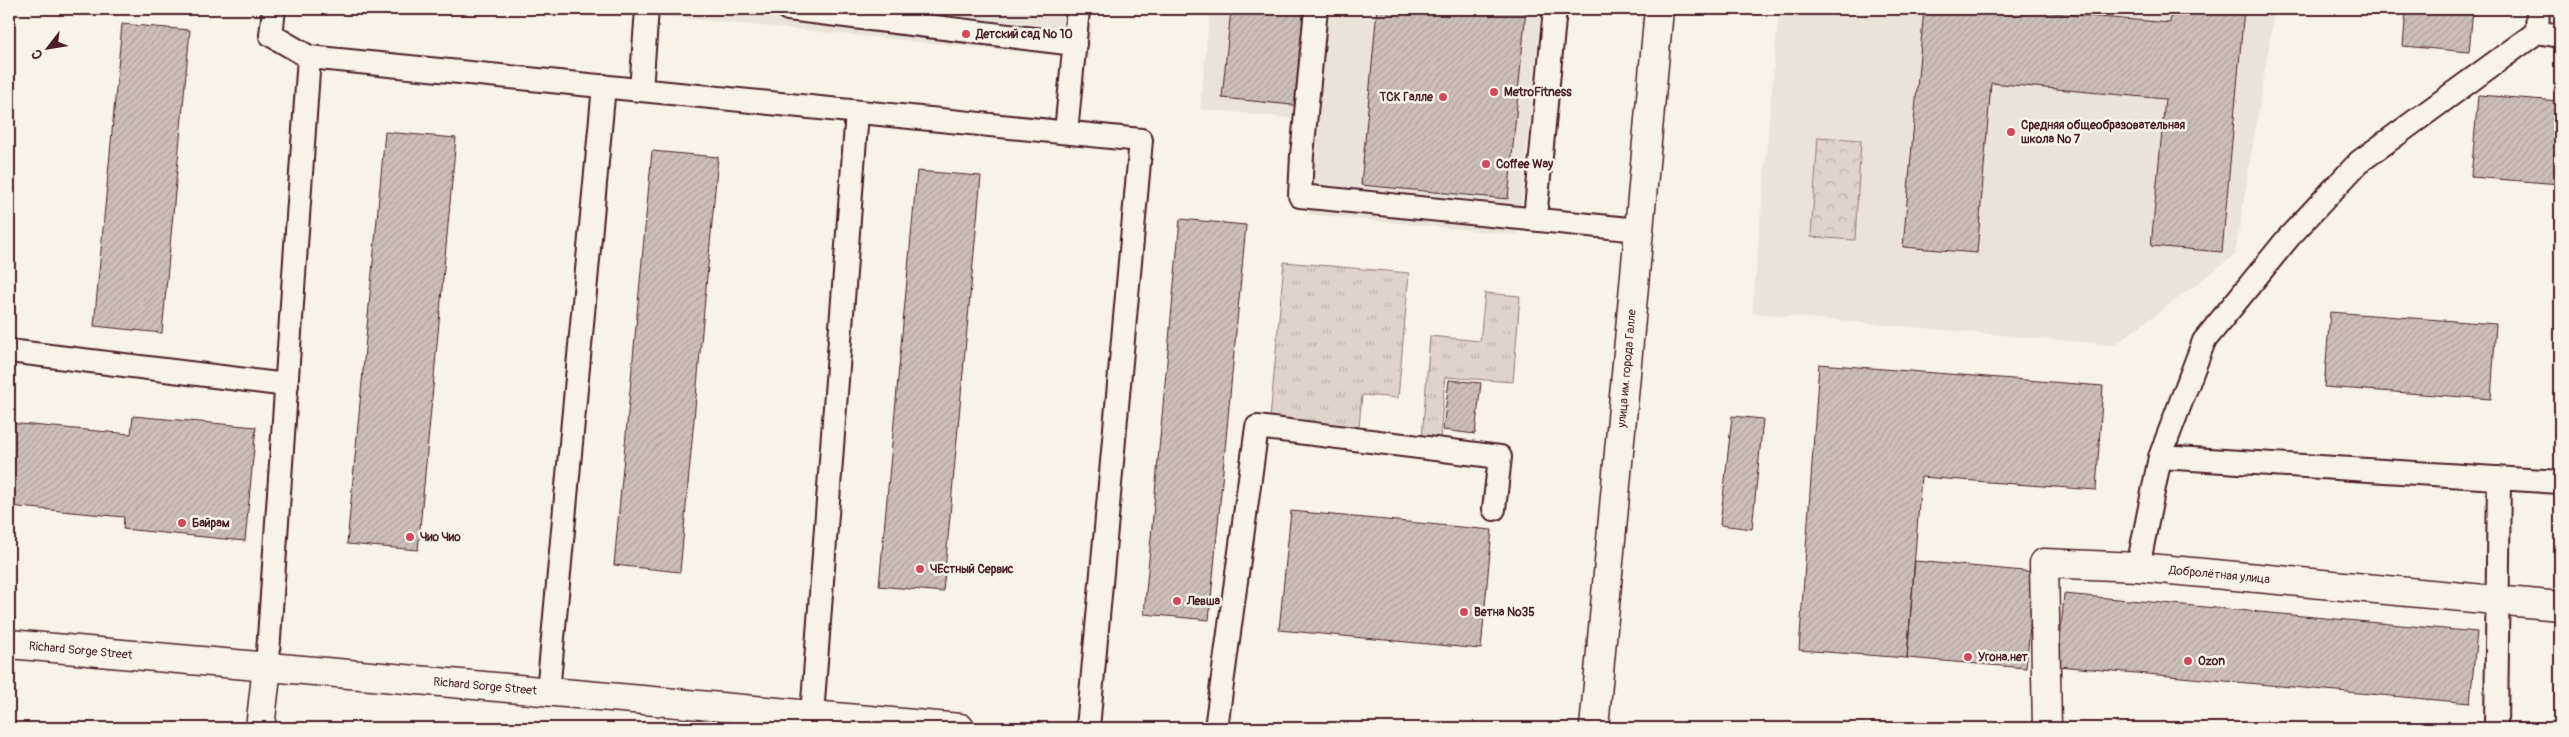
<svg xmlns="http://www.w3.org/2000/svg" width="2569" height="737" font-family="Pangolin,sans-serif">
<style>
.built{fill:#eae3da}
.grass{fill:url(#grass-tufts);stroke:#947a7c}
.forest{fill:url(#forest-crowns);stroke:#947a7c}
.building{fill:url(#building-hatch);stroke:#4a1f2b}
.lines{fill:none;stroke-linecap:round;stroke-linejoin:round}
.service-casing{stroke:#4a1f2b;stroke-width:26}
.minor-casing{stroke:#4a1f2b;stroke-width:31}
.secondary-casing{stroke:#4a1f2b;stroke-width:31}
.primary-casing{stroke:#4a1f2b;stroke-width:31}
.service{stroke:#f7f3e8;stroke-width:22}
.minor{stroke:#f7f3e8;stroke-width:28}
.secondary{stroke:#f7f3e8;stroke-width:28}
.primary{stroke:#f7f3e8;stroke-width:28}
.tram{stroke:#4a1f2b;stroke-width:1}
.poi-dot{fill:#d1495b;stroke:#f7f3e8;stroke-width:2}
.labels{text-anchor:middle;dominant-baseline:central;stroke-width:5;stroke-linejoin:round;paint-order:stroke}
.poi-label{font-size:12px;font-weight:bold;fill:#4a1f2b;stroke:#f7f3e8;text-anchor:start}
.street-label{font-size:12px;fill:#4a1f2b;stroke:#f7f3e8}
</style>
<defs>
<pattern id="grass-tufts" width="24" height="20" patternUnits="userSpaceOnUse" patternTransform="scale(1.25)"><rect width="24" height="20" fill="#ded4cc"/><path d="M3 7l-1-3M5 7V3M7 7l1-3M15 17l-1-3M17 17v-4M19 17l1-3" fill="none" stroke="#c0b6af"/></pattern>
<pattern id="forest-crowns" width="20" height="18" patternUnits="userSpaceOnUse" patternTransform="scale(1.25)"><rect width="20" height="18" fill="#ded4cc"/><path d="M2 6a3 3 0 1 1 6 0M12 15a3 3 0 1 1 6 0" fill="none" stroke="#c0b6af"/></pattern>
<pattern id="building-hatch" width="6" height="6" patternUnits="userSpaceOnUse" patternTransform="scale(1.25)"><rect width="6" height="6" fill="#ccbfb9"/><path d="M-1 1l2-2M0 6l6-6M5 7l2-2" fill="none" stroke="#b1a49f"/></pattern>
</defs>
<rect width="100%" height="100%" fill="#f7f3e8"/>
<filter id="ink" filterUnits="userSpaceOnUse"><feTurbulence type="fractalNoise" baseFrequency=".02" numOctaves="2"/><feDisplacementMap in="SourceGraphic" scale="10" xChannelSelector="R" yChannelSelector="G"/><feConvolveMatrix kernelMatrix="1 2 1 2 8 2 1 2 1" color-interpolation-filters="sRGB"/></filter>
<g filter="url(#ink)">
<path class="built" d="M592,9H1092L1089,59Z
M1210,9H1541L1518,235L1308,214L1317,121L1200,109Z
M1779,9H2275L2235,255L2115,345L1752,313Z"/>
<path class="grass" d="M1284,262L1409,273L1398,398L1362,395L1359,427L1270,419Z
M1485,293L1520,296L1513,382L1445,377L1440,440L1422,438L1430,336L1480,341Z"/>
<path class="forest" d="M1818,137L1861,140L1855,240L1811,237Z"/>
<path class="building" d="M1231,9H1311L1302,106L1222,98Z
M1377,9H1526L1508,199L1361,185Z
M1924,9H2006L2170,23L2171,9H2244L2222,252L2151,246L2165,99L1991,83L1977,253L1903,247Z
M2406,9H2473L2469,52L2403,46Z
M122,24L190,30L162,333L94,326Z
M2478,95L2560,101V184L2471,177Z
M385,132L456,138L418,550L347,544Z
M652,151L718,157L680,572L614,565Z
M917,171L981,176L943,592L879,586Z
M1180,219L1246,225L1209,620L1144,614Z
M2330,312L2496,324L2491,399L2324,387Z
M1819,364L2103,386L2096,490L1921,477L1907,658L1799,650Z
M1449,380L1481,383L1475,434L1443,430Z
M133,416L256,427L245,541L123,529L124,517L9,506V423L131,434Z
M1732,416L1763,419L1752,529L1720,525Z
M1291,511L1492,530L1481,649L1279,630Z
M1915,561L2035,572L2026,668L1907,658Z
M2064,594L2477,632L2470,703L2058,666Z"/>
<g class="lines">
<g class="service-casing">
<path id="service" d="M274,9L271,35L309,57L1141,140L1088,728
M788,9L1075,44
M1316,9L1302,155L1300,196L1639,230
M2538,9L2537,32L2560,36
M641,90L647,9
M1066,132L1078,9
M1535,219L1555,9
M9,351L287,385
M2160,457L2560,482
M2138,567L2160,457L2204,341L2288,238L2359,162L2537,32
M267,667L309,57
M548,692L604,86
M812,715L857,112
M1216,728L1257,427L1500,457L1494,509
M2496,728L2499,478"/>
</g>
<g class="minor-casing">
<g id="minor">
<path d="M260,728L267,667"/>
<path id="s1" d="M2047,728L2044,563L2138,567L2560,606"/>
</g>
</g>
<g class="secondary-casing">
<g id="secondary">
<path id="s2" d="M9,644L960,728"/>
</g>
</g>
<g class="primary-casing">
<g id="primary">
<path id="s3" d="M1594,728L1659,9"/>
</g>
</g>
<use href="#service" class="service"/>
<use href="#minor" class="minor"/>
<use href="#secondary" class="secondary"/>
<use href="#primary" class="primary"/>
<path class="tram" d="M9,727L28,728"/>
</g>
</g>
<g class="poi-dot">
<circle cx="966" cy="34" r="5"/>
<circle cx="1494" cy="92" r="5"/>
<circle cx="1443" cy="97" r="5"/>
<circle cx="2011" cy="132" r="5"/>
<circle cx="1486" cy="164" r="5"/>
<circle cx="182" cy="523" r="5"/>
<circle cx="410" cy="537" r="5"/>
<circle cx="920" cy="569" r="5"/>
<circle cx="1177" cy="601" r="5"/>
<circle cx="1464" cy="612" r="5"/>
<circle cx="1968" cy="657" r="5"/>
<circle cx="2188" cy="661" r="5"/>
</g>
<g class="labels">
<g class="poi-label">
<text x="976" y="34">Детский сад № 10</text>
<text x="1504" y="92">MetroFitness</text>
<text x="1433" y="97" text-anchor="end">ТСК Галле</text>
<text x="2021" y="125">Средняя общеобразовательная<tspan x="2021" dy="14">школа № 7</tspan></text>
<text x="1496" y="164">Coffee Way</text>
<text x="192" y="523">Байрам</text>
<text x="420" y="537">Чио Чио</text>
<text x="930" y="569">ЧЕстный Сервис</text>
<text x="1187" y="601">Левша</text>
<text x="1474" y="612">Ветна №35</text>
<text x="1978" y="657">Угона.нет</text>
<text x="2198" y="661">Ozon</text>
</g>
<g class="street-label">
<text stroke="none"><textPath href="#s3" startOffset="361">улица им. города Галле</textPath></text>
<text stroke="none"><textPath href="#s1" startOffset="341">Добролётная улица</textPath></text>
<text stroke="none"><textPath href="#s2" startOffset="72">Richard Sorge Street</textPath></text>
<text stroke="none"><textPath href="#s2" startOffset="478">Richard Sorge Street</textPath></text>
</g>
</g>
<rect width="2569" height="737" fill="none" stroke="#f7f3e8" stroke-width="30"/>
<rect x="15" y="15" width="2539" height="707" fill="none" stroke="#4a1f2b" stroke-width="2" filter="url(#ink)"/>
<g transform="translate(48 48) rotate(239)" stroke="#f7f3e8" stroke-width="4" paint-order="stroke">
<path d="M0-4L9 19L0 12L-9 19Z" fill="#4a1f2b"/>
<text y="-8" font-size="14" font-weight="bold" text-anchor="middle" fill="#4a1f2b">С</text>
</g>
</svg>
